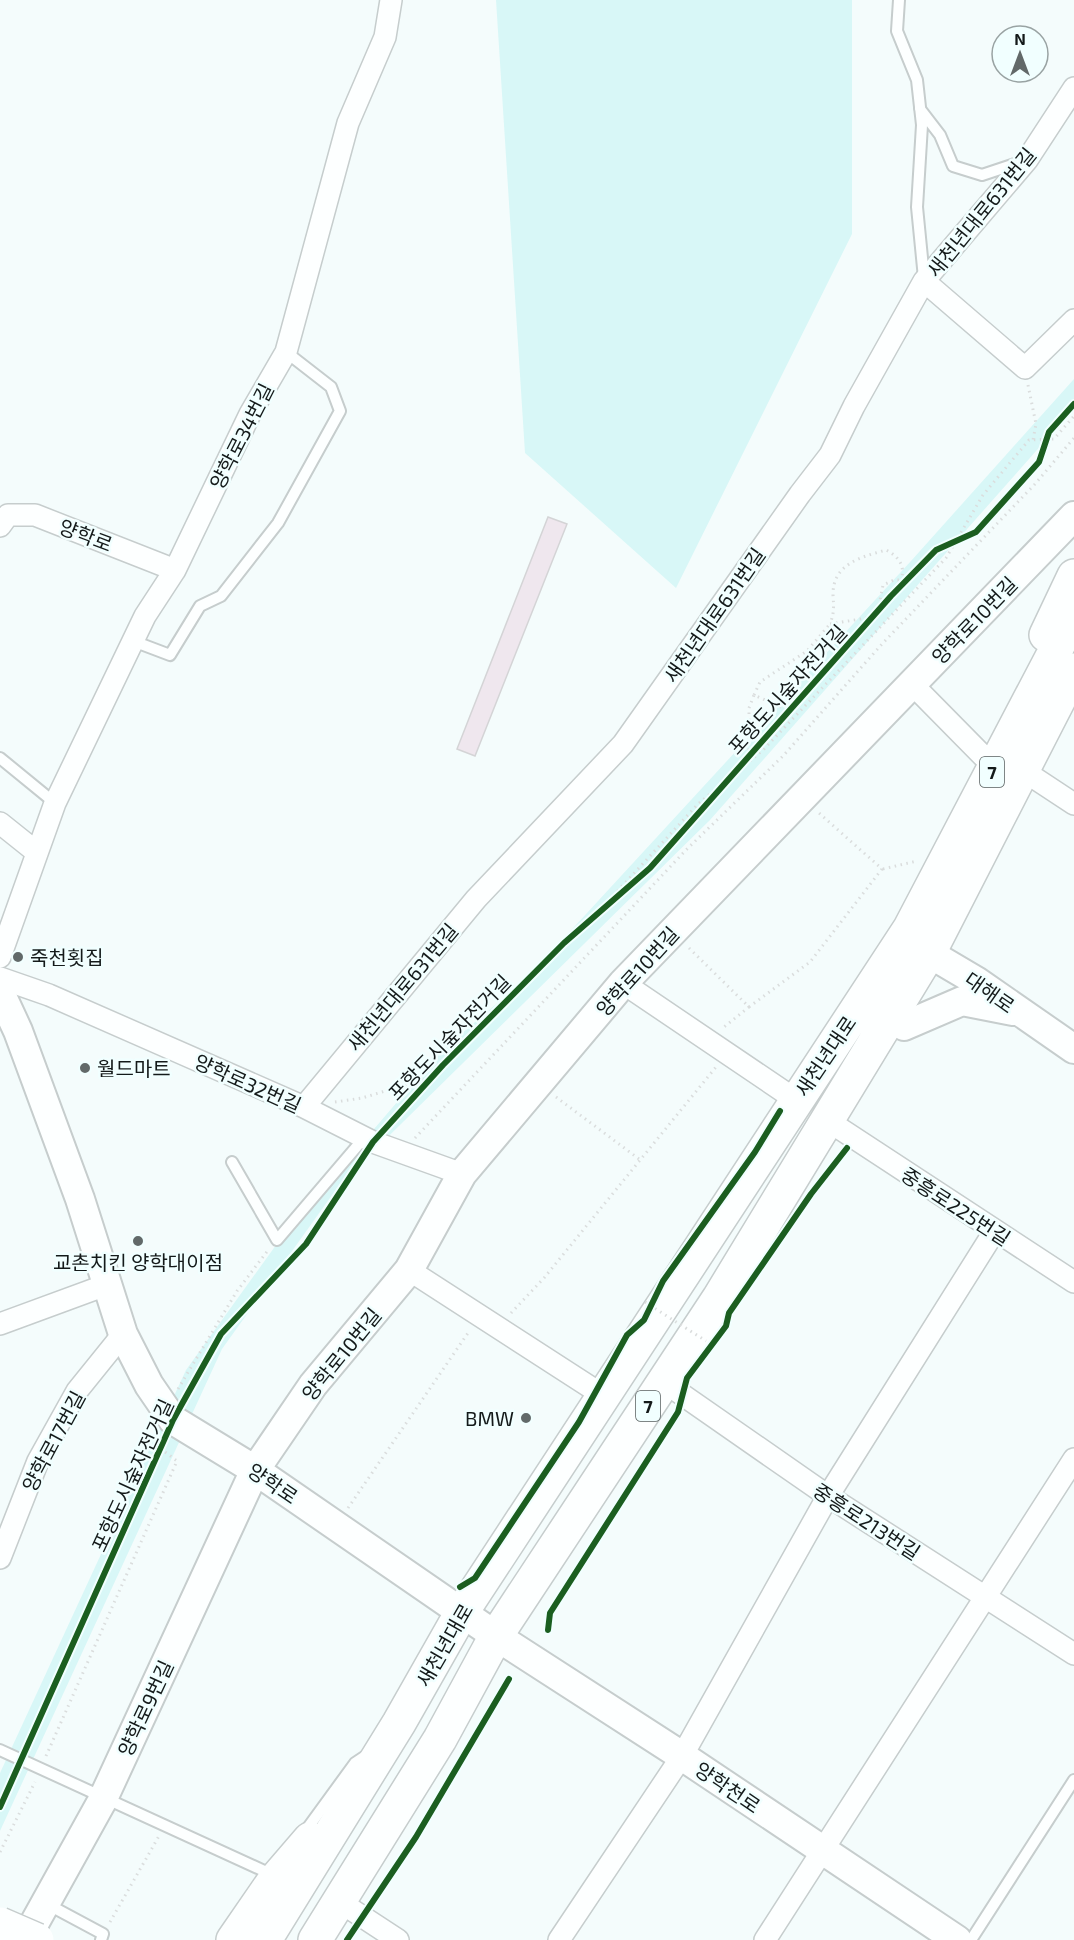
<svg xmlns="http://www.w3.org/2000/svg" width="1074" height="1940" font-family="'Exo 2','Noto Sans KR',sans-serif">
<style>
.green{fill:#d8f7f7}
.building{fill:#efe7ee;stroke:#d4d4d6;stroke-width:1.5}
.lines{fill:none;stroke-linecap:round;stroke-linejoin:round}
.lane-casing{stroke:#c6cdcd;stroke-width:14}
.street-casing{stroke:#c6cdcd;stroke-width:24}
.secondary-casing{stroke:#c6cdcd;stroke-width:32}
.primary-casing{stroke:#c6cdcd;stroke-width:36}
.path{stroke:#dadddd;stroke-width:3;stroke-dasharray:1.5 4.5;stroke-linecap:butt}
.lane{stroke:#fdffff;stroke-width:10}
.street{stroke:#fdffff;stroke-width:21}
.secondary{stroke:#fdffff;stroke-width:28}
.primary{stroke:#fdffff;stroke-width:33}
.primary-bridge-casing{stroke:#c6cdcd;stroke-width:36;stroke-linecap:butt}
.path-bridge{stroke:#dadddd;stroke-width:3;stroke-dasharray:1.5 4.5;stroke-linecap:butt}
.primary-bridge{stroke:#fdffff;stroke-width:33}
.cycleway-casing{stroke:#f1ffff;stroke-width:10}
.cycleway{stroke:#1b5e20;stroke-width:6}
.poi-dot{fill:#626969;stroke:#f1ffff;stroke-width:2}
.labels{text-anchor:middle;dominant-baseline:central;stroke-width:5;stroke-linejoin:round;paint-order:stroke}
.shield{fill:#f1ffff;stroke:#565f5f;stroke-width:1.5}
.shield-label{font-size:18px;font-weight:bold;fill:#141a1a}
.street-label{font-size:20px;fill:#141a1a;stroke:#f1ffff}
.poi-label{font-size:20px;fill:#141a1a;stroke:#f1ffff;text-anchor:start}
</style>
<rect width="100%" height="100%" fill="#f4fcfc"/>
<path class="green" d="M496,0H852V234L676,588L525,453Z
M1074,379V408L710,820L340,1184L222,1349L0,1831V1773L186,1370L284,1234L440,1052L529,976L911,561Z"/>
<path class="building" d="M548,517L567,524L475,756L457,749Z"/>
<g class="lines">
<g class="lane-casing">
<path id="lane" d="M899,0L897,31L917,80L922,125L917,207L924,278
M920,109L940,135L953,166L982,175L1021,162
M133,641L170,655L200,606L221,596L278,523L340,411L331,387L286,352
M0,758L55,803
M232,1162L277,1240L364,1138
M0,1750L273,1875
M304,1833L355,1763L367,1755
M47,1904L103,1934L101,1940
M971,1940L1074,1780"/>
</g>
<g class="street-casing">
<path id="street" d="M924,281L1025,368L1074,320
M0,526L8,515H35L175,570
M912,684L985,758
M1036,779L1074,804
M0,823L35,851
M0,957L55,803L145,616L175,570L250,414L286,352L348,123L385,37L391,0
M0,978L49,995L304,1107L373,1142L462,1174
M623,983L796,1100
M304,1107L476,899L623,744L800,494L830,455L854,406L924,281L1027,160L1074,88
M839,1128L1074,1282
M409,1270L604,1396
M0,1324L106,1285
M664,1382L828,1496L1074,1654
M0,1558L38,1461L77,1391L123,1334
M340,1902L398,1940
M559,1940L682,1756L828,1496L994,1232
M765,1940L1074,1459"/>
</g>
<g class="secondary-casing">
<path id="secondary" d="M910,942L976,981L1074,1049
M0,992L18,1031L80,1199L123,1334L149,1385L173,1420L255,1470L496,1636L682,1756L957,1940
M904,1026L962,1001L1013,1011
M25,1940L101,1803L255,1470L313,1385L409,1270L462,1174L623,983L1074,516"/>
</g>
<g class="primary-casing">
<path id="primary" d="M1046,635L1074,576
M233,1940L273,1882L310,1839
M265,1940L399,1723L462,1612L910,928L1074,615
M315,1940L440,1739L496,1636L719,1298L929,953L1074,670"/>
</g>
<path class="path" d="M1028,385L1036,424L1033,440
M878,611L883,585L894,580H907
M873,617L830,624C834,613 834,608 833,596C832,564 861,557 886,550C898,556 906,566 901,580
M754,695L760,682L807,651L830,624
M777,705L829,647L830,626
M749,756V708L754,695L790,711
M883,869L917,861
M589,922L698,804L763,750L946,558L983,495L1029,440L1054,439L1074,416
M689,948L749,1007L724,1027
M749,1007L810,962L882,869L819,813
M556,1097L639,1159
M335,1102L362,1098L432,1077
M415,1138L686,850L783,756L882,644L1035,484L1074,438
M511,1313L544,1278L716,1067
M178,1389L237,1291L269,1249
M348,1508L470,1330
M46,1756L177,1461L161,1449
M0,1852L35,1782
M110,1922L159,1836"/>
<use href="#lane" class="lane"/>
<use href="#street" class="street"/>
<use href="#secondary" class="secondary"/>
<use href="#primary" class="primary"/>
<g class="primary-bridge-casing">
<path id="primary-bridge" d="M0,1924L37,1940"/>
</g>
<path class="path-bridge" d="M645,1302L706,1341"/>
<use href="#primary-bridge" class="primary-bridge"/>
<g class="cycleway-casing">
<path id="cycleway" d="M460,1587L475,1578L579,1422L627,1335L644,1320L663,1281L755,1152L780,1111
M548,1630L550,1613L678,1412L687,1378L726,1326L729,1313L811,1194L847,1148
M0,1807L173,1420L221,1334L306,1244L373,1142L443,1065L564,943L650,868L891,596L936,550L976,532L1039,462L1049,432L1074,404
M347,1940L416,1837L509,1679"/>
</g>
<use href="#cycleway" class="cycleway"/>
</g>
<g class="poi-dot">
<circle cx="18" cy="957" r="6"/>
<circle cx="85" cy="1068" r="6"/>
<circle cx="138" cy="1241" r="6"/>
<circle cx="526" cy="1418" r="6"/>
</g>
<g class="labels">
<g class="shield">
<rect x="980" y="757" width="24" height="30" rx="4.5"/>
<rect x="636" y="1391" width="24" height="30" rx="4.5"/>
</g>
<g class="shield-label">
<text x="992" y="772">7</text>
<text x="648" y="1406">7</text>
</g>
<g class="street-label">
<text transform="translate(981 212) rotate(-51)">새천년대로631번길</text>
<text transform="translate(241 436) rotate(-63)">양학로34번길</text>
<text transform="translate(86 535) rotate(21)">양학로</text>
<text transform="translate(714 615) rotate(-55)">새천년대로631번길</text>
<text transform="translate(974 620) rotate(-46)">양학로10번길</text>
<text transform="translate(787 689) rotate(-48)">포항도시숲자전거길</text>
<text transform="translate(637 971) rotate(-48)">양학로10번길</text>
<text transform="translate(402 987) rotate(-50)">새천년대로631번길</text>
<text transform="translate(990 992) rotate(35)">대해로</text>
<text transform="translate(449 1037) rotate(-46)">포항도시숲자전거길</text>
<text transform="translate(825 1056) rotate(-56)">새천년대로</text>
<text transform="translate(248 1083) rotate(24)">양학로32번길</text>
<text transform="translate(956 1206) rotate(33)">중흥로225번길</text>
<text transform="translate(341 1354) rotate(-51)">양학로10번길</text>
<text transform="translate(53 1441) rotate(-62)">양학로17번길</text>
<text transform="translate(132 1475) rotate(-65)">포항도시숲자전거길</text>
<text transform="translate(273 1483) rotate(34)">양학로</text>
<text transform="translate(867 1521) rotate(33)">중흥로213번길</text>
<text transform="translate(444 1645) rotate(-60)">새천년대로</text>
<text transform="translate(145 1708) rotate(-65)">양학로9번길</text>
<text transform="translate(728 1787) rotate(34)">양학천로</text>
</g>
<g class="poi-label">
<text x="30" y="957">죽천횟집</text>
<text x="97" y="1068">월드마트</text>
<text x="138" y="1262" text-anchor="middle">교촌치킨 양학대이점</text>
<text x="514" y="1418" text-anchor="end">BMW</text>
</g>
</g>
<g transform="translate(1020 54)"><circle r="28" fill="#f1ffff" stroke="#99a3a3" stroke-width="1.5"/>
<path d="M0-4.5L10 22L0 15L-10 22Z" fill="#626969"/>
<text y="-9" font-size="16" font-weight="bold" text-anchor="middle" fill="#141a1a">N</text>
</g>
</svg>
